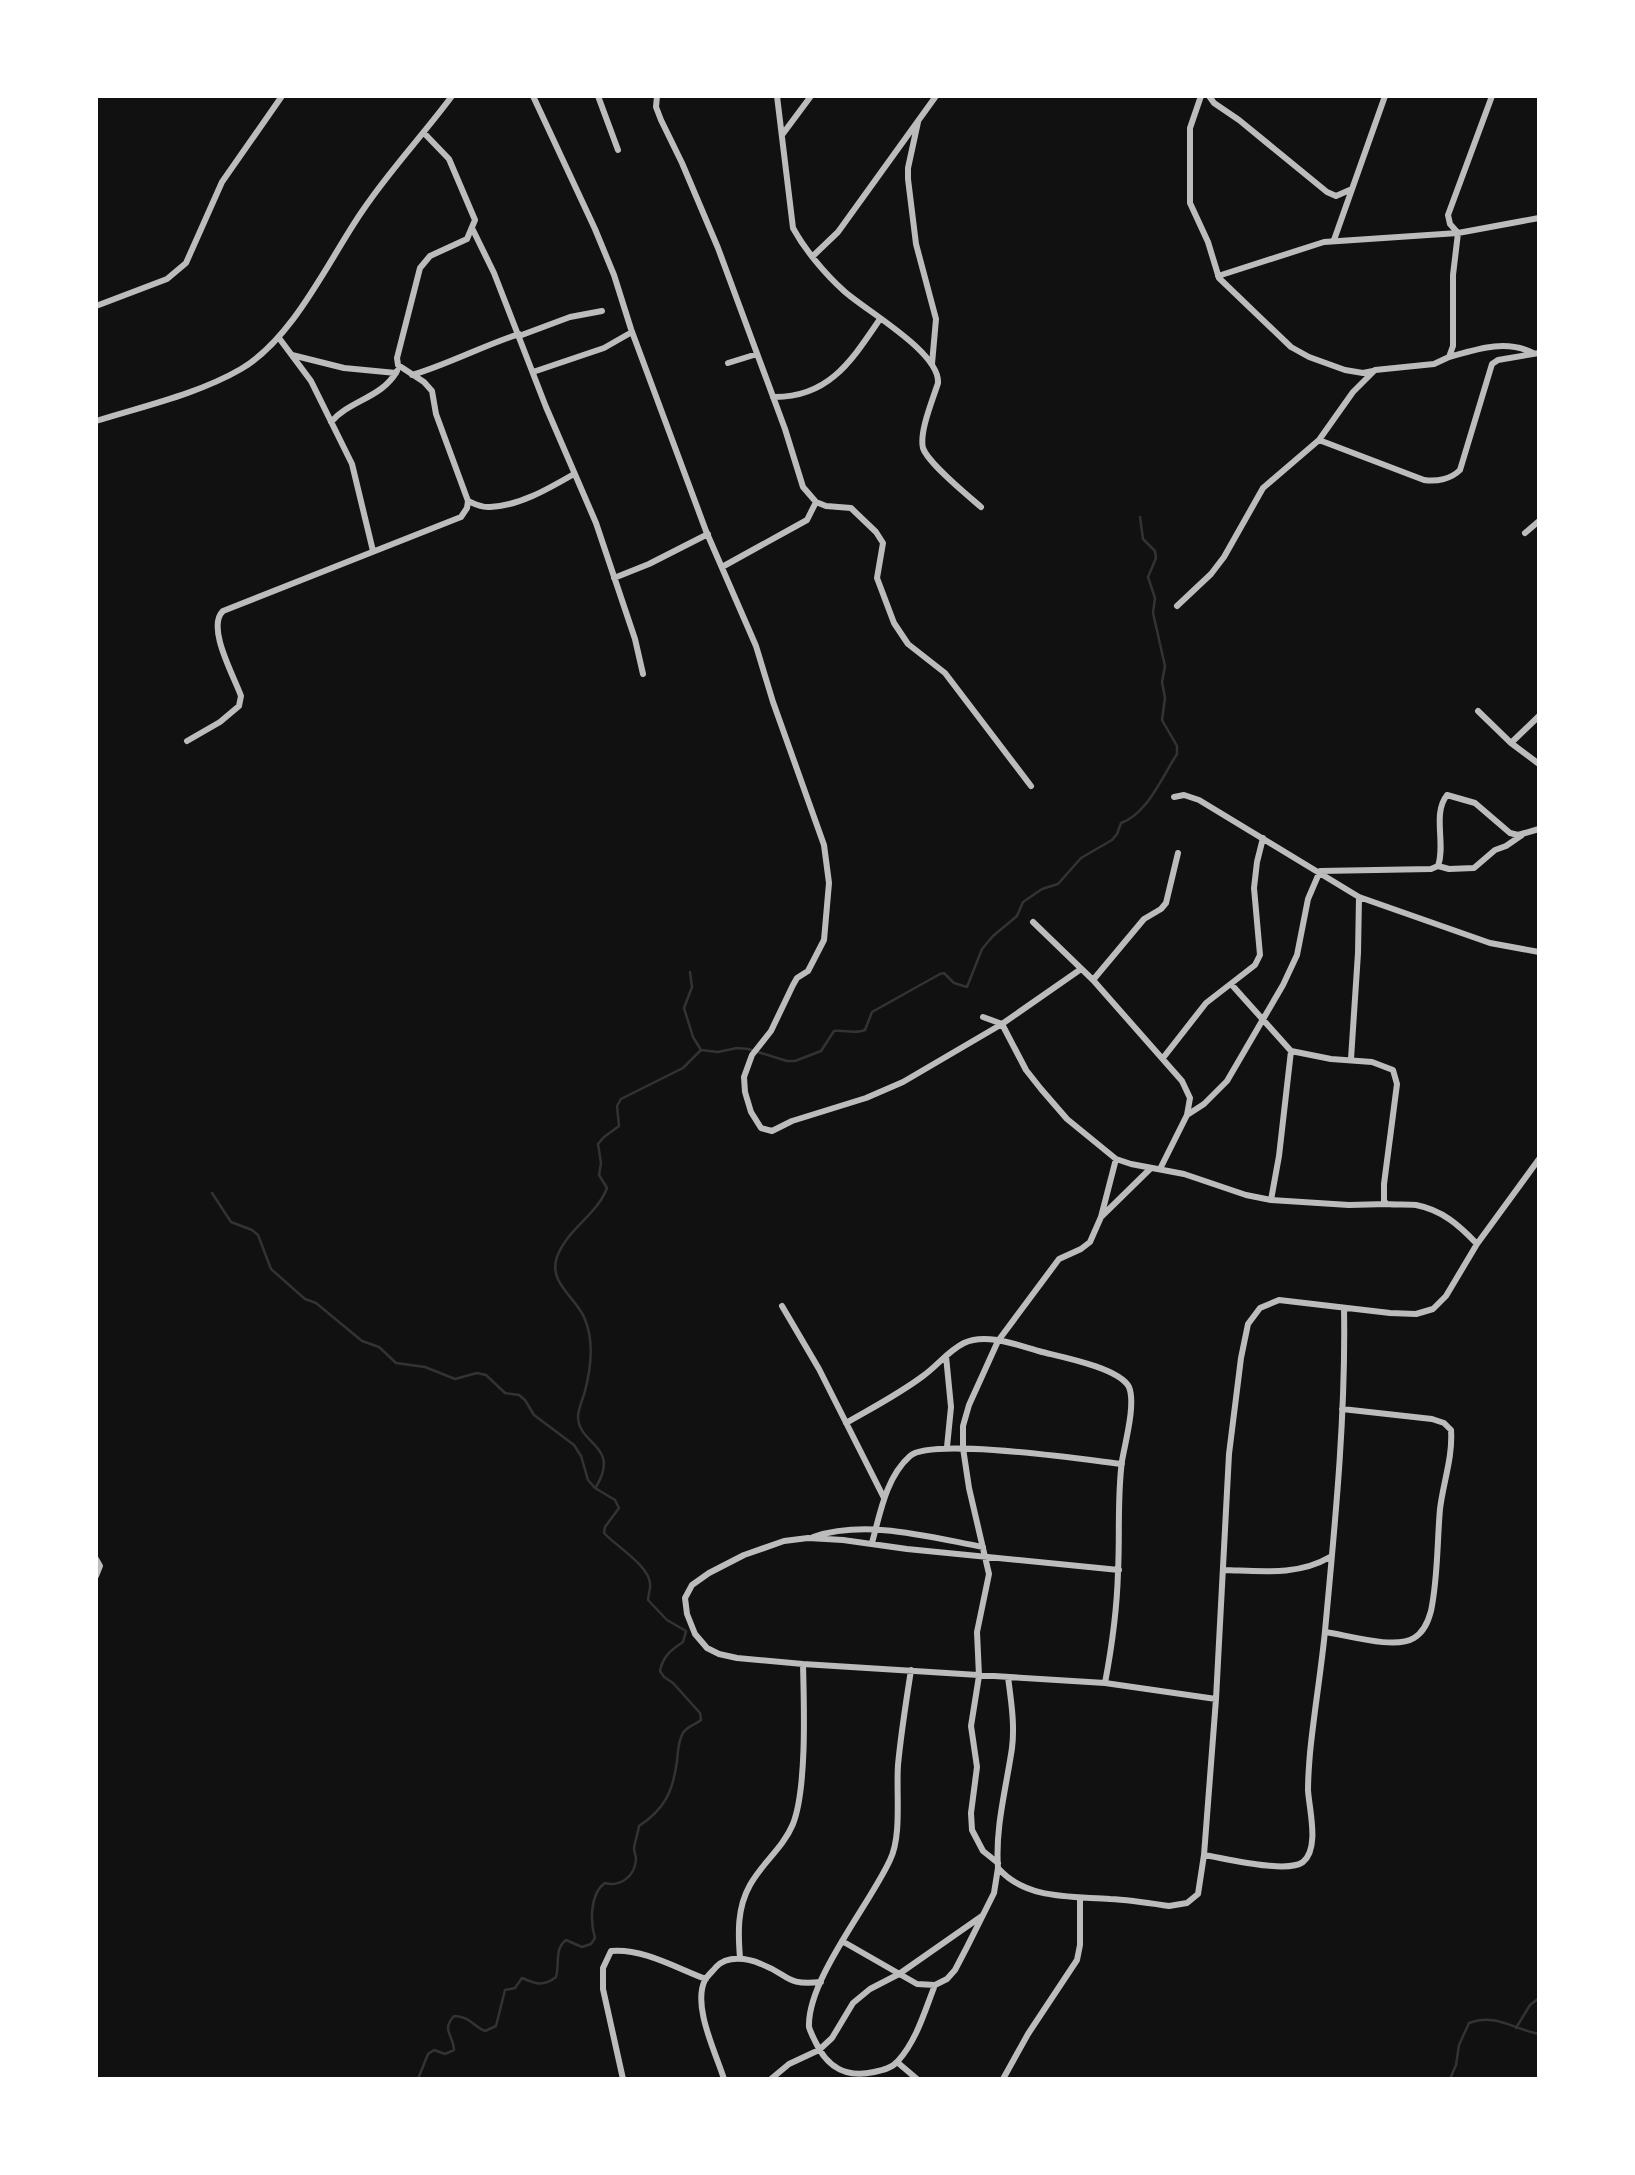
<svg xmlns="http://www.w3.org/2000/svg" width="1635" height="2175" font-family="'Varela Round',sans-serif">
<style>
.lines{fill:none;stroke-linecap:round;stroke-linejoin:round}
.stream{stroke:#333;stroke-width:2.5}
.minor{stroke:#bcbcbc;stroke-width:6}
</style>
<rect width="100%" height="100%" fill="#111"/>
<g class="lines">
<path class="stream" d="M690,972L692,987L684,1008L693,1037L701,1050L718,1052L737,1048L748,1049L787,1061H795L821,1051L834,1031C845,1030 856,1034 865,1030L872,1012L940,974L944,973L954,983L967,987L982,949L993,936L1017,916L1023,902L1042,889L1058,884L1081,858L1112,840L1117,834L1121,823C1148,813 1162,777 1177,754V746L1162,720L1165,698L1162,682L1165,666L1153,613L1155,598L1148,577L1156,558L1155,551L1143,539L1140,517
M212,1193L231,1222L252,1230L258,1235L271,1269L305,1299L316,1303L362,1341L379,1347L396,1363L425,1367L455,1379L477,1373L486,1375L505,1393L519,1395L525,1400L534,1415L574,1445L581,1456L588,1480L595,1488L615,1500L619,1508L605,1527L604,1533C616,1546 648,1565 650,1583C651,1589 648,1595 648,1600L667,1620L686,1631L683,1642C671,1650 663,1656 660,1671L664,1677L673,1683L700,1713L701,1720C695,1725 687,1726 683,1733C678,1741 678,1752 677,1761C673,1791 665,1809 639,1826C638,1833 635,1841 634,1848C634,1852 636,1855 636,1859C635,1876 621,1887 605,1883C590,1893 590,1922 595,1938L591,1944L582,1947L566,1940C554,1949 560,1963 556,1977C543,1987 536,1984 522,1978L515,1988L505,1990L496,2026L485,2031C473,2026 469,2016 454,2016C441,2030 453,2034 454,2050L445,2054L434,2050L428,2054L418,2079
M596,1487C621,1445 579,1446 578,1417C578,1409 583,1399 585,1391C591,1368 594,1339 584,1317C575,1297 548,1282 557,1257C567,1229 597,1215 607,1188L599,1175L601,1163L598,1144L604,1137L619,1126L617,1106L621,1099L683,1068L701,1050
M1516,2028L1530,2005L1539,1998
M1450,2079L1456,2065L1459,2045L1469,2023C1495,2013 1513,2029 1539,2034"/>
<path class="minor" d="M533,96L595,229L614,275L631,329L706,531L756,646L773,702L824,845L829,883L824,940L808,971L797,978L793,985L771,1031L752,1055L744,1077L745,1092L751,1112L761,1128L772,1131L792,1121L866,1098L903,1082L1002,1024L1081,969
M598,96L618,150
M657,96L656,107L661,120L682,163L718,248L785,429L803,487L816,502L826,506L851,508L876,532L883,543L877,578L894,623L908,644L945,673L1031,786
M777,96L793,228C805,250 825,274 844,291C866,311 940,352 938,383C933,399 919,432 923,448C928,463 967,495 981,507
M1201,96L1190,128V203L1208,242L1219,278L1291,347L1309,357L1345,370L1363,373L1373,371
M1209,96L1214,103L1239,120L1327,192L1336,196L1352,189
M918,122L908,168V179L916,244L936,319L932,364
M782,135L811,96
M473,230L494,273L546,407L596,523L635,639L643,674
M1334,240L1385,96
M813,256L838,232L936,96
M1218,276L1324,242L1458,233L1539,218
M96,306L167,279L186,263L222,182L282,96
M519,336L570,317L602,311
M279,338L311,381L352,464L373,551
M292,355L344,368L396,373
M1449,357C1477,349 1506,339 1533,353
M728,363L757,354
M533,372L604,348L632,332
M412,375C449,364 482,346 519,334
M773,397C829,398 852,360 880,319
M96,421C144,406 198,394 241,369C294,338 329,259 363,210C390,170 423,135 452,96
M331,422C350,400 382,398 397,371
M1319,440L1424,480C1437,482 1451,479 1460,470L1492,364L1498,360L1539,353
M468,501C475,504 482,508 490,507C519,506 548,489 574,474
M1525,533L1539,521
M722,567L807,520L816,502
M614,578L649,564L708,534
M1177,606L1211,574L1224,557L1263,488L1319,440L1353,392L1375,370L1434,364L1449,357L1453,346V275L1458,233L1450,224L1448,215L1492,96
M1478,711L1511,743L1539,764
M187,741L220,722L239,706L241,696C234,676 206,627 223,611L461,517L467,508L468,501L436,414L432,391L424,382L398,365L397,358L420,268L430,256L467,239L475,220L449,159L424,133
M1511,743L1539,716
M1174,797L1184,795L1199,800L1359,897L1490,943L1539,952
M1438,866L1449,869L1474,868L1495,850L1506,846L1522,835
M1033,922L1093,980L1182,1081L1190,1098L1187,1115L1160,1169
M1093,980L1144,919L1161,909L1166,903L1178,853
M1231,984L1291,1051L1331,1059L1372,1062L1393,1070L1397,1084L1384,1184V1201L1387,1204C1397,1205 1406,1204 1416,1205C1442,1210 1459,1225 1477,1244
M983,1017L1002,1024L1026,1070L1041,1089L1067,1119L1116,1159L1131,1164L1184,1174L1246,1195L1271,1200L1349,1205L1387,1204
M1163,1058L1206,1003L1255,965L1260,955L1254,888L1257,862L1263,838
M1351,1059L1358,953L1359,897
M1187,1115L1204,1104L1227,1081L1283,985L1297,955L1308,899L1320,871L1431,869L1438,866C1446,844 1432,814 1447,795L1475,803L1510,833L1518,835L1539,829
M1271,1200L1279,1156L1291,1051
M1102,1216L1151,1168
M782,1306L819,1369L884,1498
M946,1356L951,1407L947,1447
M846,1423C872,1408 899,1394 923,1376C937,1366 948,1351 964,1343C987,1332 1019,1346 1042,1352C1062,1357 1119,1368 1129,1387C1136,1404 1125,1443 1122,1461C1117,1498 1120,1535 1118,1572C1117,1609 1112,1646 1105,1683
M813,1537C867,1519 929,1537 983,1547
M872,1543C880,1514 886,1477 910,1456C931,1437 1087,1460 1122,1464
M96,1559L100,1566L96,1576
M1119,1570L907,1549L843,1540L808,1538L784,1541L744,1555L709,1573L692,1585L685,1598L687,1614L695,1634L707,1648L719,1654L737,1658L803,1664L1105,1683L1216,1699
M1224,1570C1260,1571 1298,1576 1330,1557
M1325,1632C1347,1635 1395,1650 1414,1638C1424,1632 1428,1622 1431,1611C1438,1578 1437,1543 1440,1509C1443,1483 1453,1457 1451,1430L1444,1423L1432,1419L1342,1409
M911,1670C906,1702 901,1733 898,1765C896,1793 902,1836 890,1860C870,1904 807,1980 809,2027C810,2031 813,2037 815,2041C827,2068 846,2078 874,2072C883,2070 892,2068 898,2061C917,2040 925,2010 935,1985
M1008,1677C1011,1700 1015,1725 1012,1748C1006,1789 995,1828 998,1868C1026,1900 1072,1896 1110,1899C1130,1900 1149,1903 1169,1906L1187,1903L1198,1894L1204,1855L1216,1699L1229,1454L1241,1358L1248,1324L1260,1308L1279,1300L1390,1313L1416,1314L1433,1309L1446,1296L1477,1244L1539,1159
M1204,1855C1224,1858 1287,1874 1303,1862C1320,1848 1309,1809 1308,1790C1308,1778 1309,1765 1310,1753C1314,1712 1321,1672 1325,1631C1335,1524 1346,1415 1344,1308
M998,1863L983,1851L972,1830L971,1813L977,1767L971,1726L979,1676L977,1632L989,1574L969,1488L963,1448V1426L969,1405L998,1341L1059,1259L1081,1249L1090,1242L1101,1217L1116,1159
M842,1941L917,1984L935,1985L947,1979L955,1970L967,1947L994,1893L998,1868
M740,1958C738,1933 737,1908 750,1885C762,1863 783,1848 793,1824C807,1788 804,1705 803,1664
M897,2062L917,2079
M623,2079L603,1989V1968L611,1951C643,1948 676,1968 706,1979
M724,2079C716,2053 692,2006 705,1980C708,1975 713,1971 716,1967C727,1955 748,1958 761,1964C790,1975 785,1986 821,1982
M771,2079L789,2064L819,2050L832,2038L853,2003L870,1989L899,1974L982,1916
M1003,2079L1028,2034L1077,1960L1080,1945V1898"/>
</g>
<rect width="1635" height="2175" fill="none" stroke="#ffffff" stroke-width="196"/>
</svg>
